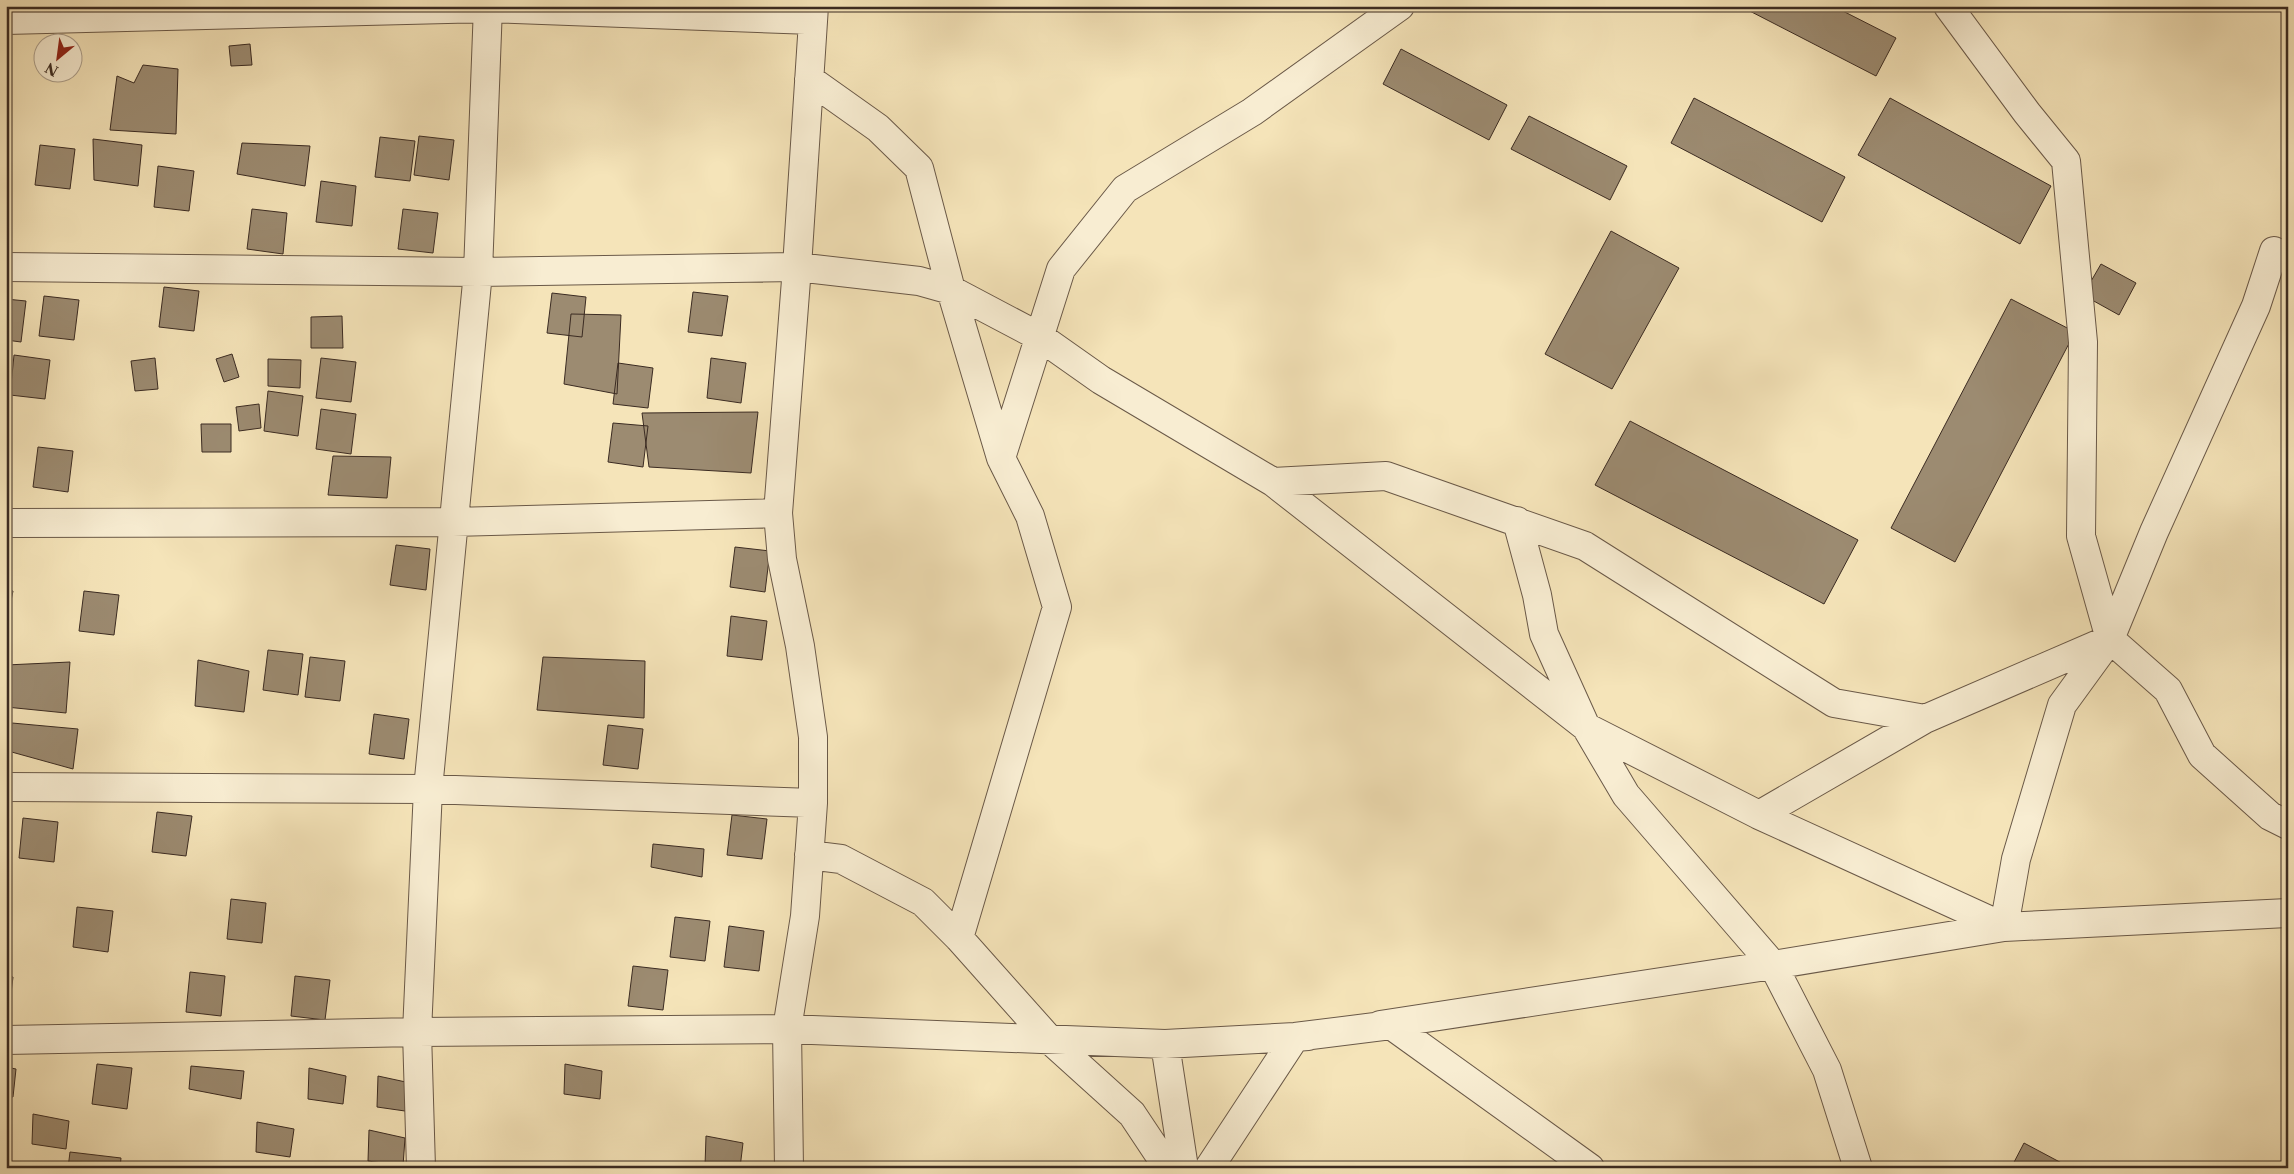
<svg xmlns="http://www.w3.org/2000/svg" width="2294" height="1174" font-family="'Libre Caslon Text',serif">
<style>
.building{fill:#9c8b71;stroke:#3b2b22}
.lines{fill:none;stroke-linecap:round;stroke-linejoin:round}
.minor-casing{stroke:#6a5948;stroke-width:30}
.minor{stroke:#f8edd2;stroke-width:28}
</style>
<rect width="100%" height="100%" fill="#f5e4b9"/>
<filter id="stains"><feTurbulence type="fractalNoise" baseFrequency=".004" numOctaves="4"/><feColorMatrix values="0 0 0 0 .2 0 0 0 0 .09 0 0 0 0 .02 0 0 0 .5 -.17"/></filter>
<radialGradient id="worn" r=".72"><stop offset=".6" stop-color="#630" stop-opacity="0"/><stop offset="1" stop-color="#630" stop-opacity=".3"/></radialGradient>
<path class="building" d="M1740,6H1833L1896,38L1876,76Z
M250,44L252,65L231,66L229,46Z
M1401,49L1507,105L1489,140L1383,84Z
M143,65L178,69L176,134L110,130L117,76L134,83Z
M1694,98L1845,177L1822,222L1671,143Z
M1890,98L2051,186L2020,244L1858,155Z
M1529,116L1627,166L1610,200L1511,149Z
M419,136L454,140L449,180L414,175Z
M380,137L415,141L410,181L375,177Z
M93,139L142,145L138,186L94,180Z
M242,143L310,146L305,186L237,174Z
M40,145L75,149L70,189L35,185Z
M158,166L194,171L189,211L154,207Z
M321,181L356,186L352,226L316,222Z
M252,209L287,213L283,254L247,249Z
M403,209L438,213L433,253L398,249Z
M1611,231L1679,268L1612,389L1545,354Z
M2101,264L2136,283L2119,315L2083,295Z
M164,287L199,291L194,331L159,327Z
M693,292L728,296L722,336L688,332Z
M552,293L586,297L582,337L547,333Z
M44,296L79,300L74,340L39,336Z
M6,299L26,301L21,342L6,340Z
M2011,299L2075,332L1955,562L1891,528Z
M571,314L621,315L617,394L564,384Z
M342,316L343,348H311V317Z
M232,354L239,377L224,382L216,359Z
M14,355L50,360L45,399L10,395Z
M155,358L158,389L135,391L131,361Z
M321,358L356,362L351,402L316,398Z
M711,358L746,363L741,403L707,398Z
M268,359L301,360L300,388L268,386Z
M618,363L653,368L648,408L613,404Z
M268,391L303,396L298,436L264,431Z
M259,404L261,428L239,431L236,407Z
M321,409L356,414L351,454L316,449Z
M758,412L751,473L649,467L642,413Z
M1630,421L1858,540L1824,604L1595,485Z
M613,423L648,426L643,467L608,462Z
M201,424H231V452H202Z
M38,447L73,451L68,492L33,487Z
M333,456L391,457L387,498L328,495Z
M396,545L430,549L426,590L390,585Z
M735,547L770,551L765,592L730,587Z
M6,590L13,591L6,625Z
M84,591L119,595L114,635L79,631Z
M731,616L767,621L762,660L727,656Z
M268,650L303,654L298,695L263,690Z
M310,657L345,661L340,701L305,697Z
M543,657L645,661L644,718L537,710Z
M198,660L249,671L244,712L195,706Z
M70,662L66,713L6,707V665Z
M374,714L409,719L404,759L369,754Z
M12,723L78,729L73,769L8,751Z
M608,725L643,729L638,769L603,765Z
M157,812L192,816L186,856L152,852Z
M732,815L767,819L762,859L727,855Z
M23,818L58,822L54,862L19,858Z
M653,844L704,849L702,877L651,867Z
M231,899L266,903L262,943L227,939Z
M77,907L113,911L108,952L73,947Z
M675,917L710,921L705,961L670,957Z
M729,926L764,931L759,971L724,967Z
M633,966L668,970L663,1010L628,1006Z
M190,972L225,976L221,1016L186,1012Z
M6,976L13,977L8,1017H6Z
M295,976L330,980L325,1020L291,1016Z
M97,1064L132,1068L127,1109L92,1104Z
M565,1064L602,1071L600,1099L564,1094Z
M191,1066L244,1071L241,1099L189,1089Z
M6,1067L16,1069L13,1097L6,1096Z
M309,1068L346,1076L343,1104L308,1099Z
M378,1076L415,1084L412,1112L377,1107Z
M33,1114L69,1121L66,1149L32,1144Z
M257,1122L294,1129L290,1157L256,1152Z
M369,1130L405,1138L403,1166L368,1161Z
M706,1136L743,1143L740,1168L705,1166Z
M2024,1143L2071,1168H2011Z
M70,1152L121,1158L120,1168H68Z"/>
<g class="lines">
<g class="minor-casing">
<path id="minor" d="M1948,6L2027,113L2066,161L2083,342L2081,536L2110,639
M6,20L488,8L813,20
M809,79L878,128L919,168L951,290L1001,458
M6,267L478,272L797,267L919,281L951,290L1040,337L1101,380L1273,482L1386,476L1585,546L1834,703L1925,719L2110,639L2168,690L2202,755L2270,816L2288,825
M1273,482L1586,727L1759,815L2004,927L2016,859L2062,705L2110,639L2154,532L2256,306L2274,251
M1517,521L1537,595L1544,634L1586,727L1626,795L1773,965L1827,1070L1858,1168
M6,523L453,522L778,513
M6,787L428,789L813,803
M1759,815L1925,719
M809,855L841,859L923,902L959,938L1049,1039L1132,1114L1168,1168
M959,938L1057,607L1030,516L1001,458L1061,269L1125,189L1252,112L1400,6
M1380,1025L1773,965L2004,927L2288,913
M6,1040L417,1032L787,1029L1165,1044L1295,1037L1391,1025L1590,1168
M1165,1044L1184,1168
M421,1168L417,1032L428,789L478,272L488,6
M789,1168L787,1029L805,916L813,803V737L800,646L782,559L778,513L797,267L814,6
M1209,1168L1295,1037L1308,1036"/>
</g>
<use href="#minor" class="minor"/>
</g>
<rect width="2294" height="1174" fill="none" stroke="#f5e4b9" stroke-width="25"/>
<rect x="8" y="8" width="2279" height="1159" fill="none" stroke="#3b2b22" stroke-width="2.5"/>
<rect x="12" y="12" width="2269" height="1149" fill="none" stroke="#3b2b22"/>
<g transform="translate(58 58) rotate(209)"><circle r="24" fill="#f8edd2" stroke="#ac9f8c"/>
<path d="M0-4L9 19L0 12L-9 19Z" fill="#8f2418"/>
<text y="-8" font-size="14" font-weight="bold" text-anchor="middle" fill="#3b2b22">N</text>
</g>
<rect width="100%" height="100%" filter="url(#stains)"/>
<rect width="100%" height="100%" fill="url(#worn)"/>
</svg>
